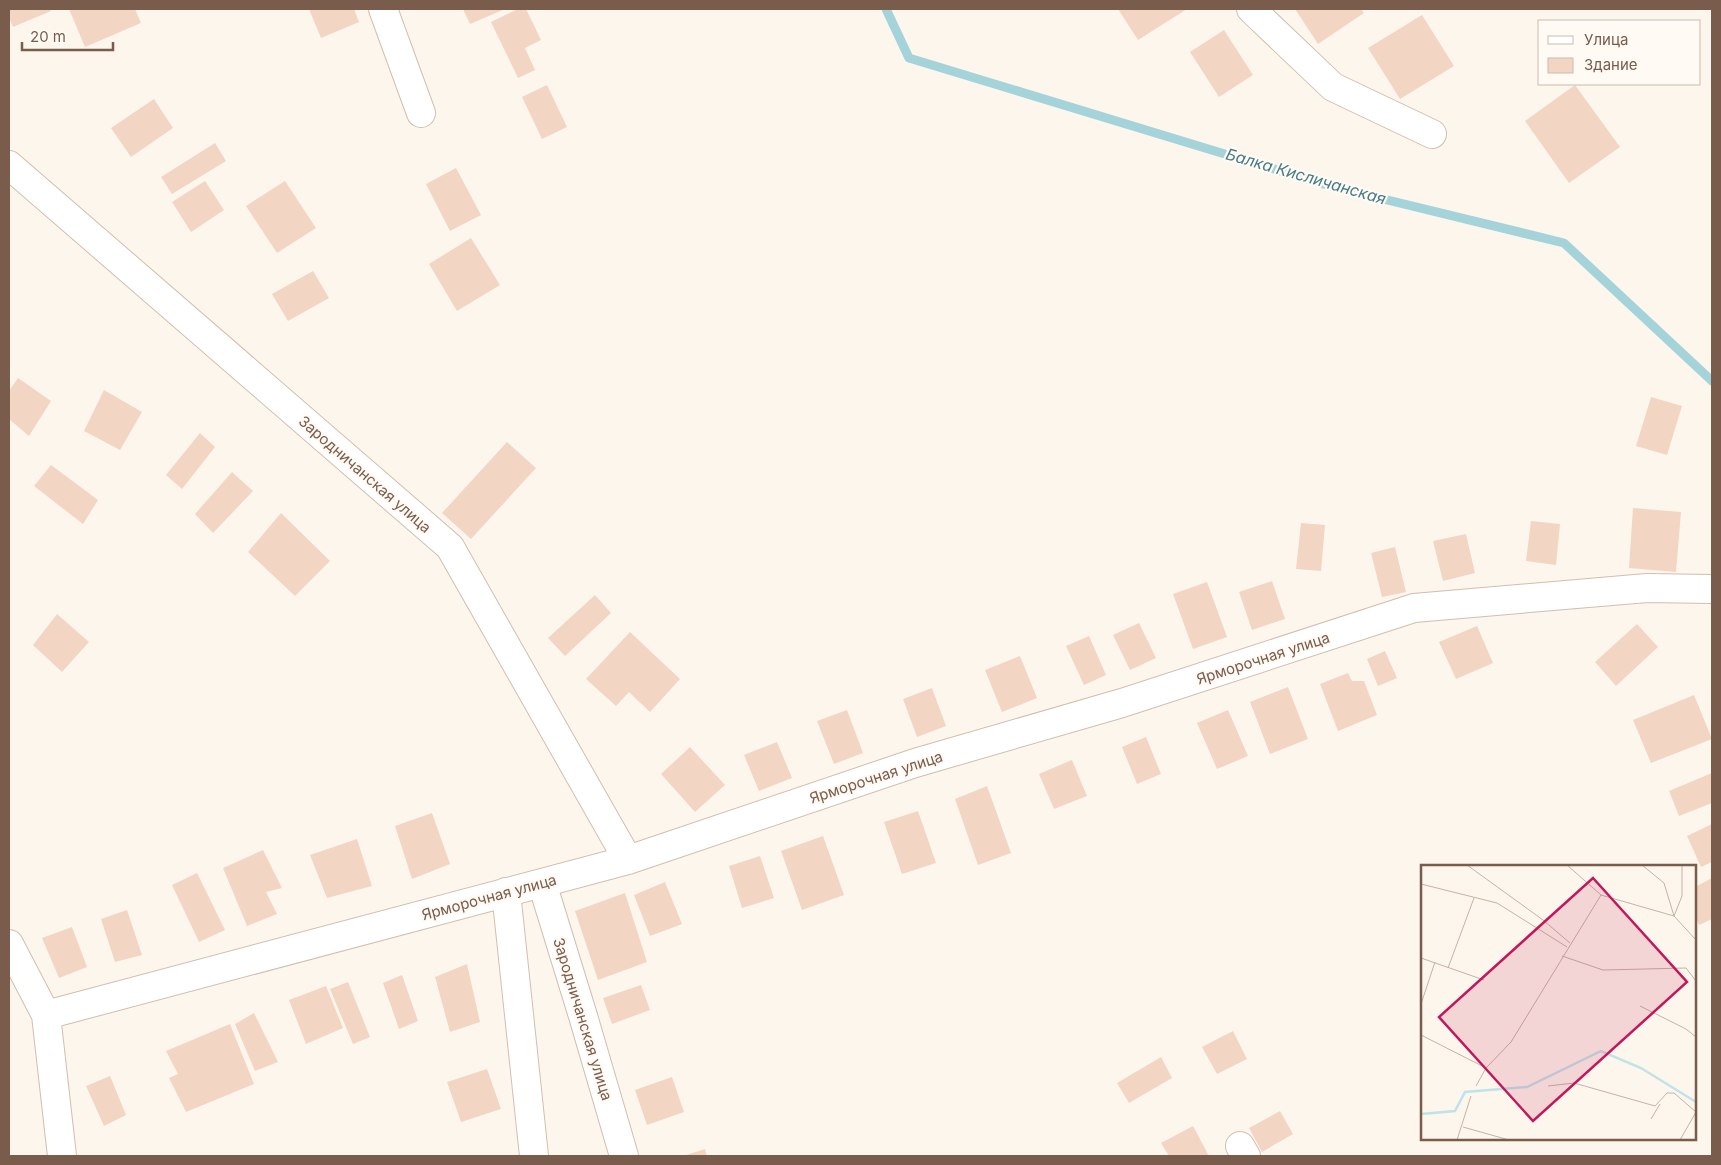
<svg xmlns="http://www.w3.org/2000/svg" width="1721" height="1165" font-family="Inter,sans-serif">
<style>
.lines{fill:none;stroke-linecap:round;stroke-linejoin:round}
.stream{stroke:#a5d3da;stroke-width:9}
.building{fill:#f3d5c3}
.minor-casing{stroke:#d1beb0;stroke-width:30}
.minor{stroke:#fff;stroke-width:28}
.labels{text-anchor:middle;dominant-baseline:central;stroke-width:4.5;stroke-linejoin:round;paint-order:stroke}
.street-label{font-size:15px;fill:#7a5c4d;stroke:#fffaf3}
.water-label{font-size:16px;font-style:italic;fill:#437c86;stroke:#fffaf3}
.inset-river{fill:none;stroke:#bfe3e8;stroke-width:2.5}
.inset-road{fill:none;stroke:#c5b3a7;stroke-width:1}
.view{fill:#c2185b;fill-opacity:0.15;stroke:#c2185b;stroke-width:2.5}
.inset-edge{fill:none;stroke:#7a5c4d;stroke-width:2.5}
</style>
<rect width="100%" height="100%" fill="#fdf6ec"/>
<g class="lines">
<path class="stream" d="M886,9L909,58L1330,186L1564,243L1712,381"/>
</g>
<path class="building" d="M9,9H50L51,11L13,27L9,18Z
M69,9H135L141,23L85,47Z
M309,9H354L359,22L321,38Z
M463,9H505L470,24Z
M518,9H526L541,40L525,48L535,70L518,78L491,22Z
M1118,9H1187L1138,40Z
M1295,9H1361L1364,13L1318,44Z
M1422,15L1454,66L1400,99L1368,48Z
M1224,30L1253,75L1219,97L1190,52Z
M547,85L567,127L542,139L522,97Z
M1575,85L1620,147L1569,183L1525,121Z
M154,99L173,128L131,157L111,128Z
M215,143L226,161L172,194L161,177Z
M456,168L481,215L450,231L426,184Z
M205,181L224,210L191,232L172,202Z
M285,181L316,228L277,253L246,206Z
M471,238L500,285L457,311L429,264Z
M313,271L329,298L288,321L272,294Z
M18,378L51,401L29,436L9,419V391Z
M104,390L142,412L120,450L84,431Z
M1651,397L1682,406L1667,455L1636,446Z
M200,433L215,447L182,489L166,475Z
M507,442L536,468L471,539L442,513Z
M51,465L98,500L83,524L34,486Z
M232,472L253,491L213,533L195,514Z
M1633,508L1681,512L1676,572L1629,568Z
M281,513L330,561L295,596L248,552Z
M1531,521L1560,524L1556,565L1526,561Z
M1301,523L1325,525L1321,571L1296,569Z
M1466,534L1475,573L1443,581L1433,541Z
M1395,547L1406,592L1382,597L1371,553Z
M1272,581L1285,619L1252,630L1239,592Z
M1207,582L1227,637L1193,649L1173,594Z
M595,595L611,613L565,656L548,638Z
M57,614L89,642L62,672L33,645Z
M1139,623L1156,658L1130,670L1113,635Z
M1637,624L1658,647L1616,686L1595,662Z
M1477,626L1493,663L1456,679L1439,642Z
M630,632L680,679L650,712L629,692L616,706L586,679Z
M1089,636L1106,675L1084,685L1066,646Z
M1385,651L1397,678L1378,686L1367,659Z
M1020,656L1037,698L1002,712L985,670Z
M1348,673L1352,681H1364L1377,715L1338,731L1320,684Z
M1288,687L1308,739L1270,754L1250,702Z
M932,688L946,726L917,737L903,699Z
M1694,695L1712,739L1651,763L1633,720Z
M847,710L863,753L834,764L817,721Z
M1228,710L1248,756L1217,769L1197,723Z
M1146,737L1161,774L1137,784L1122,747Z
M777,742L792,778L759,791L744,755Z
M690,747L725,785L695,812L661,774Z
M1072,760L1087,796L1054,809L1039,774Z
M1712,773V803L1679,816L1669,791Z
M987,786L1011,853L978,865L955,799Z
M918,811L936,863L902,874L884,822Z
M432,813L450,864L412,879L395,826Z
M1712,824V862L1701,867L1687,836Z
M823,836L844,895L802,910L781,851Z
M357,839L372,886L327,898L310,855Z
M263,850L282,888L266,892L277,914L247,926L223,868Z
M760,856L774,898L742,908L729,866Z
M197,873L225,930L199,942L172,885Z
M1712,878V919L1699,925L1695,915V887Z
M665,882L682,924L650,936L634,895Z
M625,893L647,962L598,980L575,911Z
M127,910L142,955L115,962L101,919Z
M72,927L87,967L59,978L42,938Z
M467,964L480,1022L450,1032L435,977Z
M402,975L418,1021L399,1029L383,983Z
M348,982L370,1037L353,1044L330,989Z
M641,985L650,1010L612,1024L603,998Z
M326,986L343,1028L306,1044L289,1000Z
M254,1013L278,1062L255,1071L235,1024Z
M230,1024L254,1084L186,1112L169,1078L178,1074L166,1051Z
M1233,1031L1247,1059L1217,1074L1202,1047Z
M1161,1057L1172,1078L1129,1103L1117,1083Z
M487,1069L501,1109L461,1122L447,1082Z
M110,1076L126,1115L104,1126L86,1086Z
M672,1077L684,1112L647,1125L635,1090Z
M1280,1111L1293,1134L1262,1152L1249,1128Z
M1193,1126L1209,1156H1169L1161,1143Z
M705,1149L707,1156H683Z"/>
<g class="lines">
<g class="minor-casing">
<path id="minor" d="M383,9L421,113
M1251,9L1333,87L1432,134
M9,165L450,547L628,860
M542,883L583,1016L624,1156
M506,892L534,1156
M9,944L46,1015L62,1156
M46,1015L628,860L915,763L1122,703L1414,608L1647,588L1712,589
M1240,1146L1246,1156"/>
</g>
<use href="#minor" class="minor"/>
</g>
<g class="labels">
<g class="street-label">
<text transform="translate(365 474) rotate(41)">Зародничанская улица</text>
<text transform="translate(1263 658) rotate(-18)">Ярморочная улица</text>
<text transform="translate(876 777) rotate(-18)">Ярморочная улица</text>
<text transform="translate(489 897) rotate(-15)">Ярморочная улица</text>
<text transform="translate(583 1019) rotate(73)">Зародничанская улица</text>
</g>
<g class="water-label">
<text transform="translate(1306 176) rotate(16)">Балка Кисличанская</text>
</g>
</g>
<g transform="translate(1421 865)">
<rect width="275" height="275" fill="#fdf6ec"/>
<path class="inset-river" d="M0,249L34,246L44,227L106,222L180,186L220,203L275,237"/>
<path class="inset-road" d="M46,0L122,55L149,78M146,0L180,30L253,51L275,75M221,0L243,18L253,51M0,19L76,38L146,82M253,51L261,31V0M141,91L182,105L265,103L275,116M0,93L63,115M27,103L53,33M0,139L14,97M219,141L265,164L275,172M0,170L65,203M55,221L65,203L90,177L180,30M127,221L153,218L234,241L246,228H253L275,247L259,275M230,254L239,239M42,262L88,275M36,275L50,231"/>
<path class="view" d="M172,13L266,117L112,256L18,152Z"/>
<rect width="275" height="275" class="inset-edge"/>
</g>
<rect width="1721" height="1165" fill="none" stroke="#7a5c4d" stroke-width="20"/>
<rect x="1538" y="20" width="162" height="65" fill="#fffaf3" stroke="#cabbb1"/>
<rect x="1548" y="36" width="25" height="8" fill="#ffffff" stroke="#cabbb1"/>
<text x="1584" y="45" font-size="15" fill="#7a5c4d">Улица</text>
<rect x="1548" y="58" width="25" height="15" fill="#f3d5c3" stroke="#cabbb1"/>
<text x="1584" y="70" font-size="15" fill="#7a5c4d">Здание</text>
<path d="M22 42v8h91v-8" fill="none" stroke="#7a5c4d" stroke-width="2.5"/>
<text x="30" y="42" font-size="15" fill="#7a5c4d" stroke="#fffaf3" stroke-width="4" paint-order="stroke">20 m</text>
</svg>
